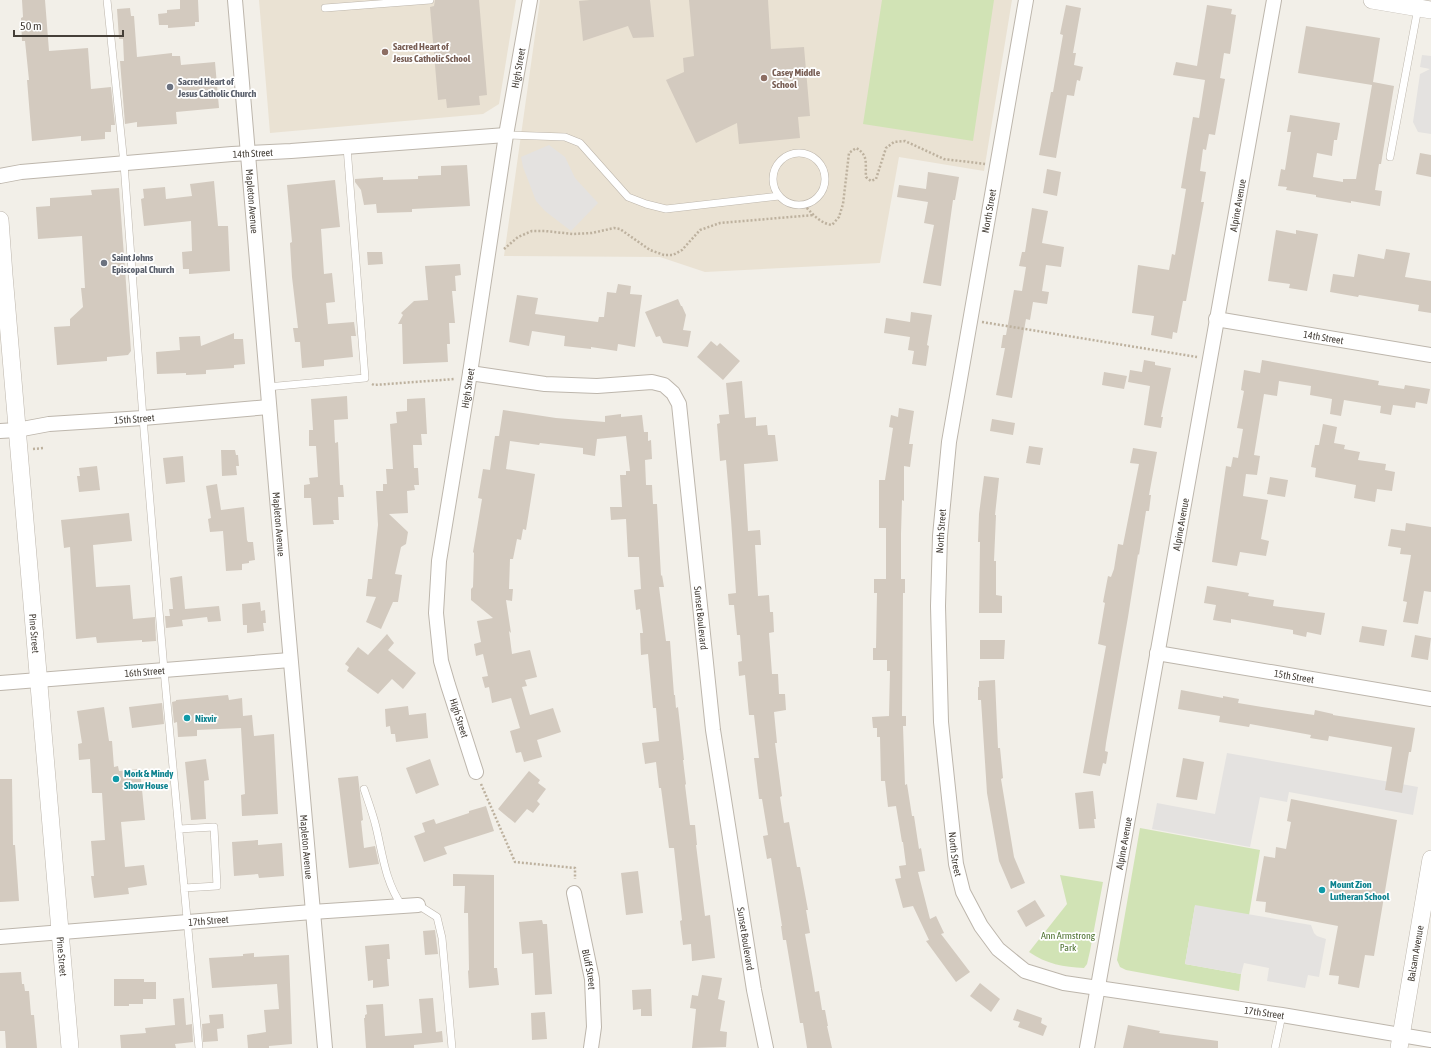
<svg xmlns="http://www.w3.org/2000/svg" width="1431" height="1048" font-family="'Asap Condensed',sans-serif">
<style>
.education{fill:#eae2d3}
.green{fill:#d1e3b5}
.parking{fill:#e4e2e0}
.building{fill:#d3cabf}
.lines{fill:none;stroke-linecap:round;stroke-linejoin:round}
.service-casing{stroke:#bdb6ac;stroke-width:8}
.minor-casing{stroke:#bdb6ac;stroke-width:16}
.tertiary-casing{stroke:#bdb6ac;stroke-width:18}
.path{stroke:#bdb19e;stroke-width:2.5;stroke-dasharray:2 2;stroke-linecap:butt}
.service{stroke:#fff;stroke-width:7}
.minor{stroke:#fff;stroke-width:14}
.tertiary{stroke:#fff;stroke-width:17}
.education-dot{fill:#8d6e63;stroke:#fff;stroke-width:1.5}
.worship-dot{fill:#6b7280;stroke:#fff;stroke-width:1.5}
.culture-dot{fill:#0f9aa8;stroke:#fff;stroke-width:1.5}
.labels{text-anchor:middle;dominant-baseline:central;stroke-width:3.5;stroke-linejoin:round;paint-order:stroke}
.education-label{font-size:10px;font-weight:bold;fill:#785e54;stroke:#fff;text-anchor:start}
.street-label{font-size:10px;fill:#453f38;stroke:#fff}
.worship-label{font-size:10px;font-weight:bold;fill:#5b616d;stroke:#fff;text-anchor:start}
.culture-label{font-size:10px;font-weight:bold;fill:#0d838f;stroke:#fff;text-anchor:start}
.park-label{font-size:10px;fill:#4d7130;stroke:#fff}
</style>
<rect width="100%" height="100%" fill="#f2efe8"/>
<path class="education" d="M259,0H516L499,104L483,114L270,133Z
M540,0H1012L984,171L899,157L880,263L705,272L660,257L504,256Z"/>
<path class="green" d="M882,0H994L973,141L863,124Z
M1140,828L1260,850L1249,915L1195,906L1185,964L1241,974L1239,991L1126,970L1120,967L1117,960Z
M1060,875L1103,882L1090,951L1087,964L1084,968C1064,967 1046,964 1029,952L1067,904Z"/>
<path class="parking" d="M1422,55L1431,56V134L1418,132L1413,122L1420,74L1430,69L1420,67Z
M549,145L565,157L575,178L598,203L571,231L545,211L536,201L523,167L521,157Z
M1227,753L1418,787L1413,815L1289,792L1287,802L1260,797L1250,847L1152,829L1157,803L1215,814Z
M1195,905L1311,925L1314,933L1317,936L1326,939L1319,977L1308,975L1305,988L1267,981L1269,968L1244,963L1241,974L1185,964Z"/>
<path class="building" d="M22,0H45L49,51L88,48L91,89L111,87L115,125H111V132H105V139L81,141V136L32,141L27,80H29L25,41H22L21,18L23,17Z
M180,0H198L199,22H195V26L168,28V25H159L158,14L167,13V10L180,9Z
M435,0H479L487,95L479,96L480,105L447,108L446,99L438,100L430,7L434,6Z
M590,0H650L654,37L633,38L628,26L583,41L579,1Z
M689,0H768L771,49L804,47L810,116L798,117L800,138L739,144L737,123L696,143L666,80L684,72L683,58L694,56Z
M1066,5L1081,8L1073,53H1076L1074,65L1083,67L1080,81L1077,80L1074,96L1067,95L1056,158L1039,155L1051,92H1053L1063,35L1060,34Z
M1207,5L1232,9L1231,14L1236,15L1230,54L1224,53L1220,78L1225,79L1215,135L1209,134L1206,150L1203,149L1200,171L1206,172L1201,202H1204L1186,301H1183L1177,333L1173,332L1172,339L1151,335L1154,316L1132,313L1138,265L1169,270L1172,254L1175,255L1186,189L1181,188L1193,117L1199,118L1205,80L1173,75L1176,62L1197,66Z
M130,8L131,16H134L137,57L172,53V56H180L181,65L215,62L219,108L176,112L177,124L137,127V122L125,124L120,61H124L123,39H119L117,9Z
M1306,26L1380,38L1373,82L1394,86L1381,164H1379L1375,190L1382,191L1380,206L1351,201V203L1316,197V195L1286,190L1287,187L1278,186L1281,169L1285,170L1291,132H1287L1290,115L1340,123L1337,140H1334L1332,156L1317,153L1313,177L1343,182V179H1356L1372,85L1298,73Z
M1420,153L1431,155V177L1416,174Z
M467,165L470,206L412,209V212L377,213L376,204L364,205L361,190L355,182V179L383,177V180L418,179V176L441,175V166Z
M1047,169L1061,172L1057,196L1043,193Z
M928,172L959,177L955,200H953L941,286L923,283L934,225L924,223L928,202L897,197L899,185L926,189Z
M335,180L340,227L321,229L324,274L332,273L335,302L326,303L328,324L354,322L356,336H351L353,357L324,360V366L302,368L300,342H295L293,328H298L292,277L290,243L292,242L287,185Z
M214,181L218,226H228L230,271L189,274V269H183L182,252L192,251L191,221L144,226L141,199L144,198L143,189L165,187L166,199L192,196L190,184Z
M119,188L131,351L128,355L107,357V361L57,365L54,327L70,326V319L83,307L81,288H85L82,236L38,239L36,207L50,206V198L92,195L91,190Z
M1032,208L1048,211L1042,243L1064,247L1061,267L1046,265L1042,291L1049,292L1047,304L1033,302L1030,320L1026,319L1012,398L996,395L1005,348H1001L1003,335H1006L1014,290L1022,291L1026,267L1019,266L1022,252H1025Z
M1276,230L1296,234V230L1318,234L1307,291L1289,288L1290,284L1268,281Z
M1386,249L1410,253L1405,277L1431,281V313L1418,311L1419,305L1359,295L1358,297L1330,292L1333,274L1354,277L1358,254L1384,259Z
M367,252H382L383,264L368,265Z
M460,264L461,275L455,276L456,291H452L455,323H449L450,344H447L448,362L403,364L402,324H398L403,315L401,313L414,301L428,300L425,266Z
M618,284L631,286L630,294L642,295L635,347L618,344L617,351L591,347V349L564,346L565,336L532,331L529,346L509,342L517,295L538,298L535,314L598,322L599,317H604L607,292L616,293Z
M678,299L681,306H682L686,315L683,330L691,331L688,347L663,343L660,336L656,337L645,312Z
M911,312L932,315L927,345L929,346L926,366L912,364L914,351L908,350L910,337L884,333L886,318L910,322Z
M234,333V339H243L245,364L234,365V368L206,370V374L186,375V373L157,374L156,352L180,350L179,337L200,336L201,346Z
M711,341L717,346L720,343L740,361L723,380L697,357Z
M1144,360L1155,362V365L1171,368L1161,417H1163L1161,428L1144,425L1150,386L1128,382L1130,370L1142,372Z
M1262,360L1379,381L1378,385L1404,389L1405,385L1430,389L1427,404L1416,402L1415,408L1393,405L1391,415L1380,413L1381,406L1344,400L1341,416L1330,414L1332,399L1310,395L1311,386L1279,381L1277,396L1264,394L1254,455L1260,456L1257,475L1246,474L1243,496L1268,500L1261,539L1269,541L1266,556L1240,552L1237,566L1212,562L1226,466L1231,467L1233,457L1238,458L1243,429L1237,428L1244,391L1241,390L1244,370L1260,373Z
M1104,372L1127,376L1124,389L1102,385Z
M742,381L745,418L756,417V426L767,425L768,435H775L778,461L744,464L748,531L760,530L761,545H755L758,596L769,595L770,612H773L774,632L769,633L772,674H778L779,694H785L786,710L774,712L777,743H775L782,796L780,797L784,823L789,822L797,867H800L808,910H806L810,933L805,934L813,979L815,992L819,991L822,1010H825L828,1026H827L832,1048H807L803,1023H800L786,940H783L781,926H782L771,858L767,859L763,836L768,835L762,799H759L754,758H759L754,715H749L745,675L739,676L738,662L742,661L740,635H737L734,605H729L728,594L736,593L731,519L726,460L720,461L717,424L720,423L719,415L729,414L726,383Z
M347,396L348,419L334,420L335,443L338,442L340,485H343L344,497H338L339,520H333L334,524L313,525L311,498H304V485L310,484L309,478L318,477L316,446H309V430H313L311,399Z
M425,398L427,434H421L422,445H413L414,468H418L419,485H414L415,490L407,491L408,513L389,514L408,532L406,544L401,547L395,574L402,575L398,602H393L381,629L366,622L376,597L366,596L368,579H372L378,525L376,491H383V484H387L386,469H393L390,424L397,423L396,412L407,411V399Z
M899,408L914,411L909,444H913L910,467L904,466V501L902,500L901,534V579H905V593H903L902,716H906V726H903L905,785L907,784L912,816H914L919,849L921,848L925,871L918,872L930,919L936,916L944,933L941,934L970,972L956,982L926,941L929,940L913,906L903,908L895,879L901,878L899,866L906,865L903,842H902L896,806L888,807L885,781H881L880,737H877V728H873L872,717L889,716L890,671H887V660H873V648H876L877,593H874V579H886V528H879V480H885L893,428L889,427L891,415L898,417Z
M503,410L556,418L605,422V416L621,414V417L642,415L644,432H648V441L651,440L652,459L645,460L646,485H652L653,504H657L661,576L662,575L664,587H659L666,641H670L674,695H675L676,708L678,707L684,760H683L686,784L685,785L690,825H695L697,845H696L705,916L710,915L715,958L692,961L691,944L683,945L680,921L682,920L674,848H669L661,788H659L656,762L645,764L642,743L659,741L656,708H653L648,654L641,655L640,633H643L640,609L636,610L634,590L641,589L639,557H628L626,519L611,520L610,507H622L620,475H626V471H630L626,436L597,439L595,456L583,454V448L540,443L539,445L510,441L506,469L535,474L526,530L523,529L521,540L517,539L513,559H510L509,589H513L512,601L506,600L511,633L509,631L512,654L530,650L537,677L525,680L527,686L522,687L530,715L553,708L561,732L537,740L542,757L524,762L521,752L516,753L510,731L520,728L511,698L492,703L489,687L485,688L482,677L488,676L483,654L476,656L474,644L481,642L477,621L493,618L471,600V589L473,587L474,553L473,552L482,499L478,498L483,469L490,470L495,436H499Z
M992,419L1015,423L1013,435L990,431Z
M1323,424L1337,427L1334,443L1345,445L1344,449L1360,452L1358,460L1386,464L1385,470L1395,472L1392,491L1377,489L1375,502L1354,498L1356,485L1315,477L1316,468L1311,467L1315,445H1319Z
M1029,446L1043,448L1040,465L1026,463Z
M1133,448L1157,452L1149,495H1151L1149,511H1146L1139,555L1138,554L1128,617L1106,743L1105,751L1108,752L1106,764L1103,763L1100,776L1083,773L1106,646L1098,644L1105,603L1103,602L1108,576L1111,577L1114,569L1118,544L1123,545L1139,464L1130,463Z
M221,450H235L236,455H238L239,466H236L237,475L222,476Z
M183,456L185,482L166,484L163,458Z
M97,466L100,490L79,492L77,476H80L79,468Z
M984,476L999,478L995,515H996L994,561H996V595L1002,596V613H979L980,542H978L979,514Z
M1270,477L1288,480L1285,497L1267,494Z
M217,484L221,510L244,507L247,540L248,542H253L255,560L249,561V563L242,564V570L226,571L223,531L210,532L208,519L211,518L206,486Z
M129,513L132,541L93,545L96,587L130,585L133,619L155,617L156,641L142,642V640L97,643L96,637L76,639L70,547L64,548L61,520Z
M1406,523L1431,527V592L1424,591L1418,624L1403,622L1407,602L1403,601L1411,555L1400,554L1401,548L1388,546L1391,529L1405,531Z
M182,576L185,609L219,606L221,621L208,622L207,617L182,620L183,626L166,628L165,616H170L169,609H173L170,578Z
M1207,586L1249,593L1248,596L1274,600L1273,606L1325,613L1321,635L1307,632L1306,637L1293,634V630L1231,619V623L1213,620L1216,605L1204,603Z
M260,602L261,611L265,610L266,623H263L264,631L247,633V625H243L242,604Z
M1362,626L1387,630L1384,646L1359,642Z
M387,634L394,643L388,650L416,673L403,689L392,679L378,694L347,671L349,667L345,664L358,647L368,655Z
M1415,635L1431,638L1428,660L1411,657Z
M980,640H1005L1004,659H980Z
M995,680L998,748H1000L1003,778L1001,779L1014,857L1025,883L1011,889L999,861L987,793L981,700H978V687H979V681Z
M1181,690L1223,698V696L1239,699L1238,703L1262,707L1314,715L1315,710L1333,714V715L1415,728L1411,752H1409L1402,793L1385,790L1392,747L1329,736L1328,741L1310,738L1311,735L1250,724L1249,727L1219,722L1220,716L1178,709Z
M228,695L229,700L242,698L243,716L252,715L254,736L274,734L278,814L242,816L241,795L245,794L241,728L197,730V736L178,737L177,722L174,723L172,702L176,701V700Z
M162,703L164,724L132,728L129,707Z
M408,706L409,715L426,713L428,738L396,742L395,734H391L390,726L386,727L385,709Z
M104,707L109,741H112L114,767L118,766L119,771L140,769L145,820L121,822L125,867L144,865L147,885L128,888L129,894L94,898L91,876H94L91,841L105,840L102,793H92L90,759L79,760L78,744L82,743L77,711Z
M1183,758L1204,762L1197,800L1176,797Z
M206,759L209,780L204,781L206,819L191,820L185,762Z
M430,759L439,785L416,794L406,768Z
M529,771L540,780L538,783L546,789L537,801L540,804L533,813L527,809L515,823L498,809Z
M358,776L363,820L361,821L364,848L375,846L379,864L349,868L338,778Z
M0,779H12L13,845H15L19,901L0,902Z
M1093,791L1096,819H1094L1095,828L1079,829L1075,793Z
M1291,799L1397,820L1374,956L1365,955L1359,988L1338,984L1339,976L1329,975L1338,926L1265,912L1266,902L1256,901L1264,856L1275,858L1276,847L1286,849L1291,822L1287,821Z
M486,806L494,831L444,847L447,854L424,862L414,836L425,832L422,823L434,819L436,824L469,813V811Z
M258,840V845L282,843L284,876L259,878L258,874L234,876L232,842Z
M638,871L643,913L626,915L621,873Z
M453,874L494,875V968H497L499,985L469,988L468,971L469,970L468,913H464L465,886H453Z
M1035,900L1045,916L1026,927L1017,911Z
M542,920L543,924H547L552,994L535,995L533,953L522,954L519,922Z
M435,930L438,954L425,955L423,931Z
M389,944L390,959H387L389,986L373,988V980L368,981L365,946Z
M254,953V957L289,955L292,1044L269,1046V1048H248L247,1035L266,1032L264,1010L279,1009L277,984L212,988L209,958L243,956V954Z
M21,972L22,984H24L25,991H29L31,1015H34L37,1048H6L5,1031H0V973Z
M702,975L722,978L718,999L725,1001L720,1031L727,1032L726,1047L692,1048L696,1009L690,1008L692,995L698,996Z
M114,979H144V982H156V999H143V1004H129V1006H114Z
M980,983L1000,999L991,1012L970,996Z
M651,989L652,1016H641V1009L633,1010L632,990Z
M184,998L186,1025L192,1024L193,1042L175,1044L176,1048H121L120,1035L146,1033L145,1028L175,1025L173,999Z
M433,998L436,1032L442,1031L443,1042L414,1045V1048H366L364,1018H365V1015L367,1014L366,1005L383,1004L385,1036L422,1033L419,999Z
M1017,1009L1042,1018L1041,1023L1047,1026L1043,1036L1018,1027L1020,1022L1013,1020Z
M545,1012L547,1039L532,1040L531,1013Z
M223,1014L224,1028L217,1029L218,1041L203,1042L202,1024L210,1023L209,1015Z
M1128,1025L1160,1031L1159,1033L1218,1041V1048H1123Z"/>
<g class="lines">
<g class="service-casing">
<path id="service" d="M107,0L124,164L143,418L164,670L199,1048
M325,8L430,0
M506,135L565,137L580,143L628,197L646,204L666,209L779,196
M773 179a26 26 0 1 1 52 0a26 26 0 1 1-52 0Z
M1390,157L1418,8
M267,387L365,378L347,147
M364,789C368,801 373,814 376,827C383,856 385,881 402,906
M179,829L214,827L217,886L184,888
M418,905L437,917L442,938L452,1048
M1275,1048L1282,1015"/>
</g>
<g class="minor-casing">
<g id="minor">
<path id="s1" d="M235,0C266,349 292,699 325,1048"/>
<path id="s2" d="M1026,0L949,442L940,536L938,606L941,722L956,864L963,892L981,926L998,949L1025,971L1064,983L1282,1015L1431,1040"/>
<path id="s3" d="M0,176L21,172L232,154L291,151L506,135"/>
<path id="s4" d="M1216,319L1431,355"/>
<path id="s5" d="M470,373L545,384L597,386L652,382L664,385L673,393L679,404L713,730L754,990L766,1048"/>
<path id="s6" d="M0,431L17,430L49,424L143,418L269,407"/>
<path id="s7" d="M1157,653L1431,699"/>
<path id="s8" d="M0,683L290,660"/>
<path id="s9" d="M476,772L448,685L441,661L436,613L439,561L470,373L506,135L530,0"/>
<path id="s10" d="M574,893L592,979L594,1027L591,1048"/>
<path id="s11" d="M0,937L312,912L418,905"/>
<path id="s12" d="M1087,1048L1274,0"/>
</g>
</g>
<g class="tertiary-casing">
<g id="tertiary">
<path d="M1372,0L1431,10"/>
<path id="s13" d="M0,220L4,275L70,1048"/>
<path id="s14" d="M1399,1048L1431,859"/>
</g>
</g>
<path class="path" d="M804,205C812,213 819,223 832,225L839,217L843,204L849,153L856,148C869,155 865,164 866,177L871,181L876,179L886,148L894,142L905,141L944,159L985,164
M504,249L518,237L532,231H545L573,234L592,233L614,228L620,229L650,250L664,255H673L682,250L700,230L720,223L814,215
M982,322L1197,357
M372,384L374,385L455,379
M33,449L44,448
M481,784L515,862L575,868V879"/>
<use href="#service" class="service"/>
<use href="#minor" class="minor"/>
<use href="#tertiary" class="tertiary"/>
</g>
<g class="education-dot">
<circle cx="385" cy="52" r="4"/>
<circle cx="764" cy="78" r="4"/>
</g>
<g class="worship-dot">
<circle cx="170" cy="87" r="4"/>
<circle cx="104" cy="263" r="4"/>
</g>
<g class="culture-dot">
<circle cx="187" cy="718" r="4"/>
<circle cx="116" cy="779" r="4"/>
<circle cx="1322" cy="890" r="4"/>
</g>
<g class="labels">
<g class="education-label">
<text x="393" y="46">Sacred Heart of<tspan x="393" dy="12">Jesus Catholic School</tspan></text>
<text x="772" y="72">Casey Middle<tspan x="772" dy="12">School</tspan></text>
</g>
<g class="street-label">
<text stroke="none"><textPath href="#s9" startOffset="716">High Street</textPath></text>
<text stroke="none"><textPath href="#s3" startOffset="254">14th Street</textPath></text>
<text stroke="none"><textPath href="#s1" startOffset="202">Mapleton Avenue</textPath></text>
<text stroke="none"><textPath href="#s12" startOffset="856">Alpine Avenue</textPath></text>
<text transform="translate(989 211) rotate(-80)">North Street</text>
<text stroke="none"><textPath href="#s4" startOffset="109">14th Street</textPath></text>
<text stroke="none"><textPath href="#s9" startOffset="392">High Street</textPath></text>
<text stroke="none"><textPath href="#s6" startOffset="135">15th Street</textPath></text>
<text stroke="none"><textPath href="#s1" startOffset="526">Mapleton Avenue</textPath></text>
<text stroke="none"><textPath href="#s12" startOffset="532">Alpine Avenue</textPath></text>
<text transform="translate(941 531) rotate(-86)">North Street</text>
<text stroke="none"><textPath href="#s5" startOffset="435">Sunset Boulevard</textPath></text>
<text stroke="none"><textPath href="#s13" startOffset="415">Pine Street</textPath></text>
<text stroke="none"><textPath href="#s8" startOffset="145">16th Street</textPath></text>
<text stroke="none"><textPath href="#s7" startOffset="139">15th Street</textPath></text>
<text transform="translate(459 718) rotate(72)">High Street</text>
<text stroke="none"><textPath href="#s12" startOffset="208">Alpine Avenue</textPath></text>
<text stroke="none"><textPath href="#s1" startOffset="850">Mapleton Avenue</textPath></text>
<text stroke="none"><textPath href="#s2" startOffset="862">North Street</textPath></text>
<text stroke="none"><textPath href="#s11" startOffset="209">17th Street</textPath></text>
<text stroke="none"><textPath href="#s5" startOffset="759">Sunset Boulevard</textPath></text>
<text stroke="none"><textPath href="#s14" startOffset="96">Balsam Avenue</textPath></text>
<text stroke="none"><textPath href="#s13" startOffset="739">Pine Street</textPath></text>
<text stroke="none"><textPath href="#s10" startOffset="78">Bluff Street</textPath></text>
<text stroke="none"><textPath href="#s2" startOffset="1246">17th Street</textPath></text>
</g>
<g class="worship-label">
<text x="178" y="81">Sacred Heart of<tspan x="178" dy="12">Jesus Catholic Church</tspan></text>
<text x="112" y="257">Saint Johns<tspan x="112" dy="12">Episcopal Church</tspan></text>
</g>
<g class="culture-label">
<text x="195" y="718">Nixvir</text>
<text x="124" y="773">Mork &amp; Mindy<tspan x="124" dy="12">Show House</tspan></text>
<text x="1330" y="884">Mount Zion<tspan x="1330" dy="12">Lutheran School</tspan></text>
</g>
<g class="park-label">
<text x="1068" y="935">Ann Armstrong<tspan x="1068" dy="12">Park</tspan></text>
</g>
</g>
<path d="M14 30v6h109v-6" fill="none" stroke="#453f38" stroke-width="2"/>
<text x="20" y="30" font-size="12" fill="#453f38" stroke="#ffffff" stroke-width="3" paint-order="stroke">50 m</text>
</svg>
